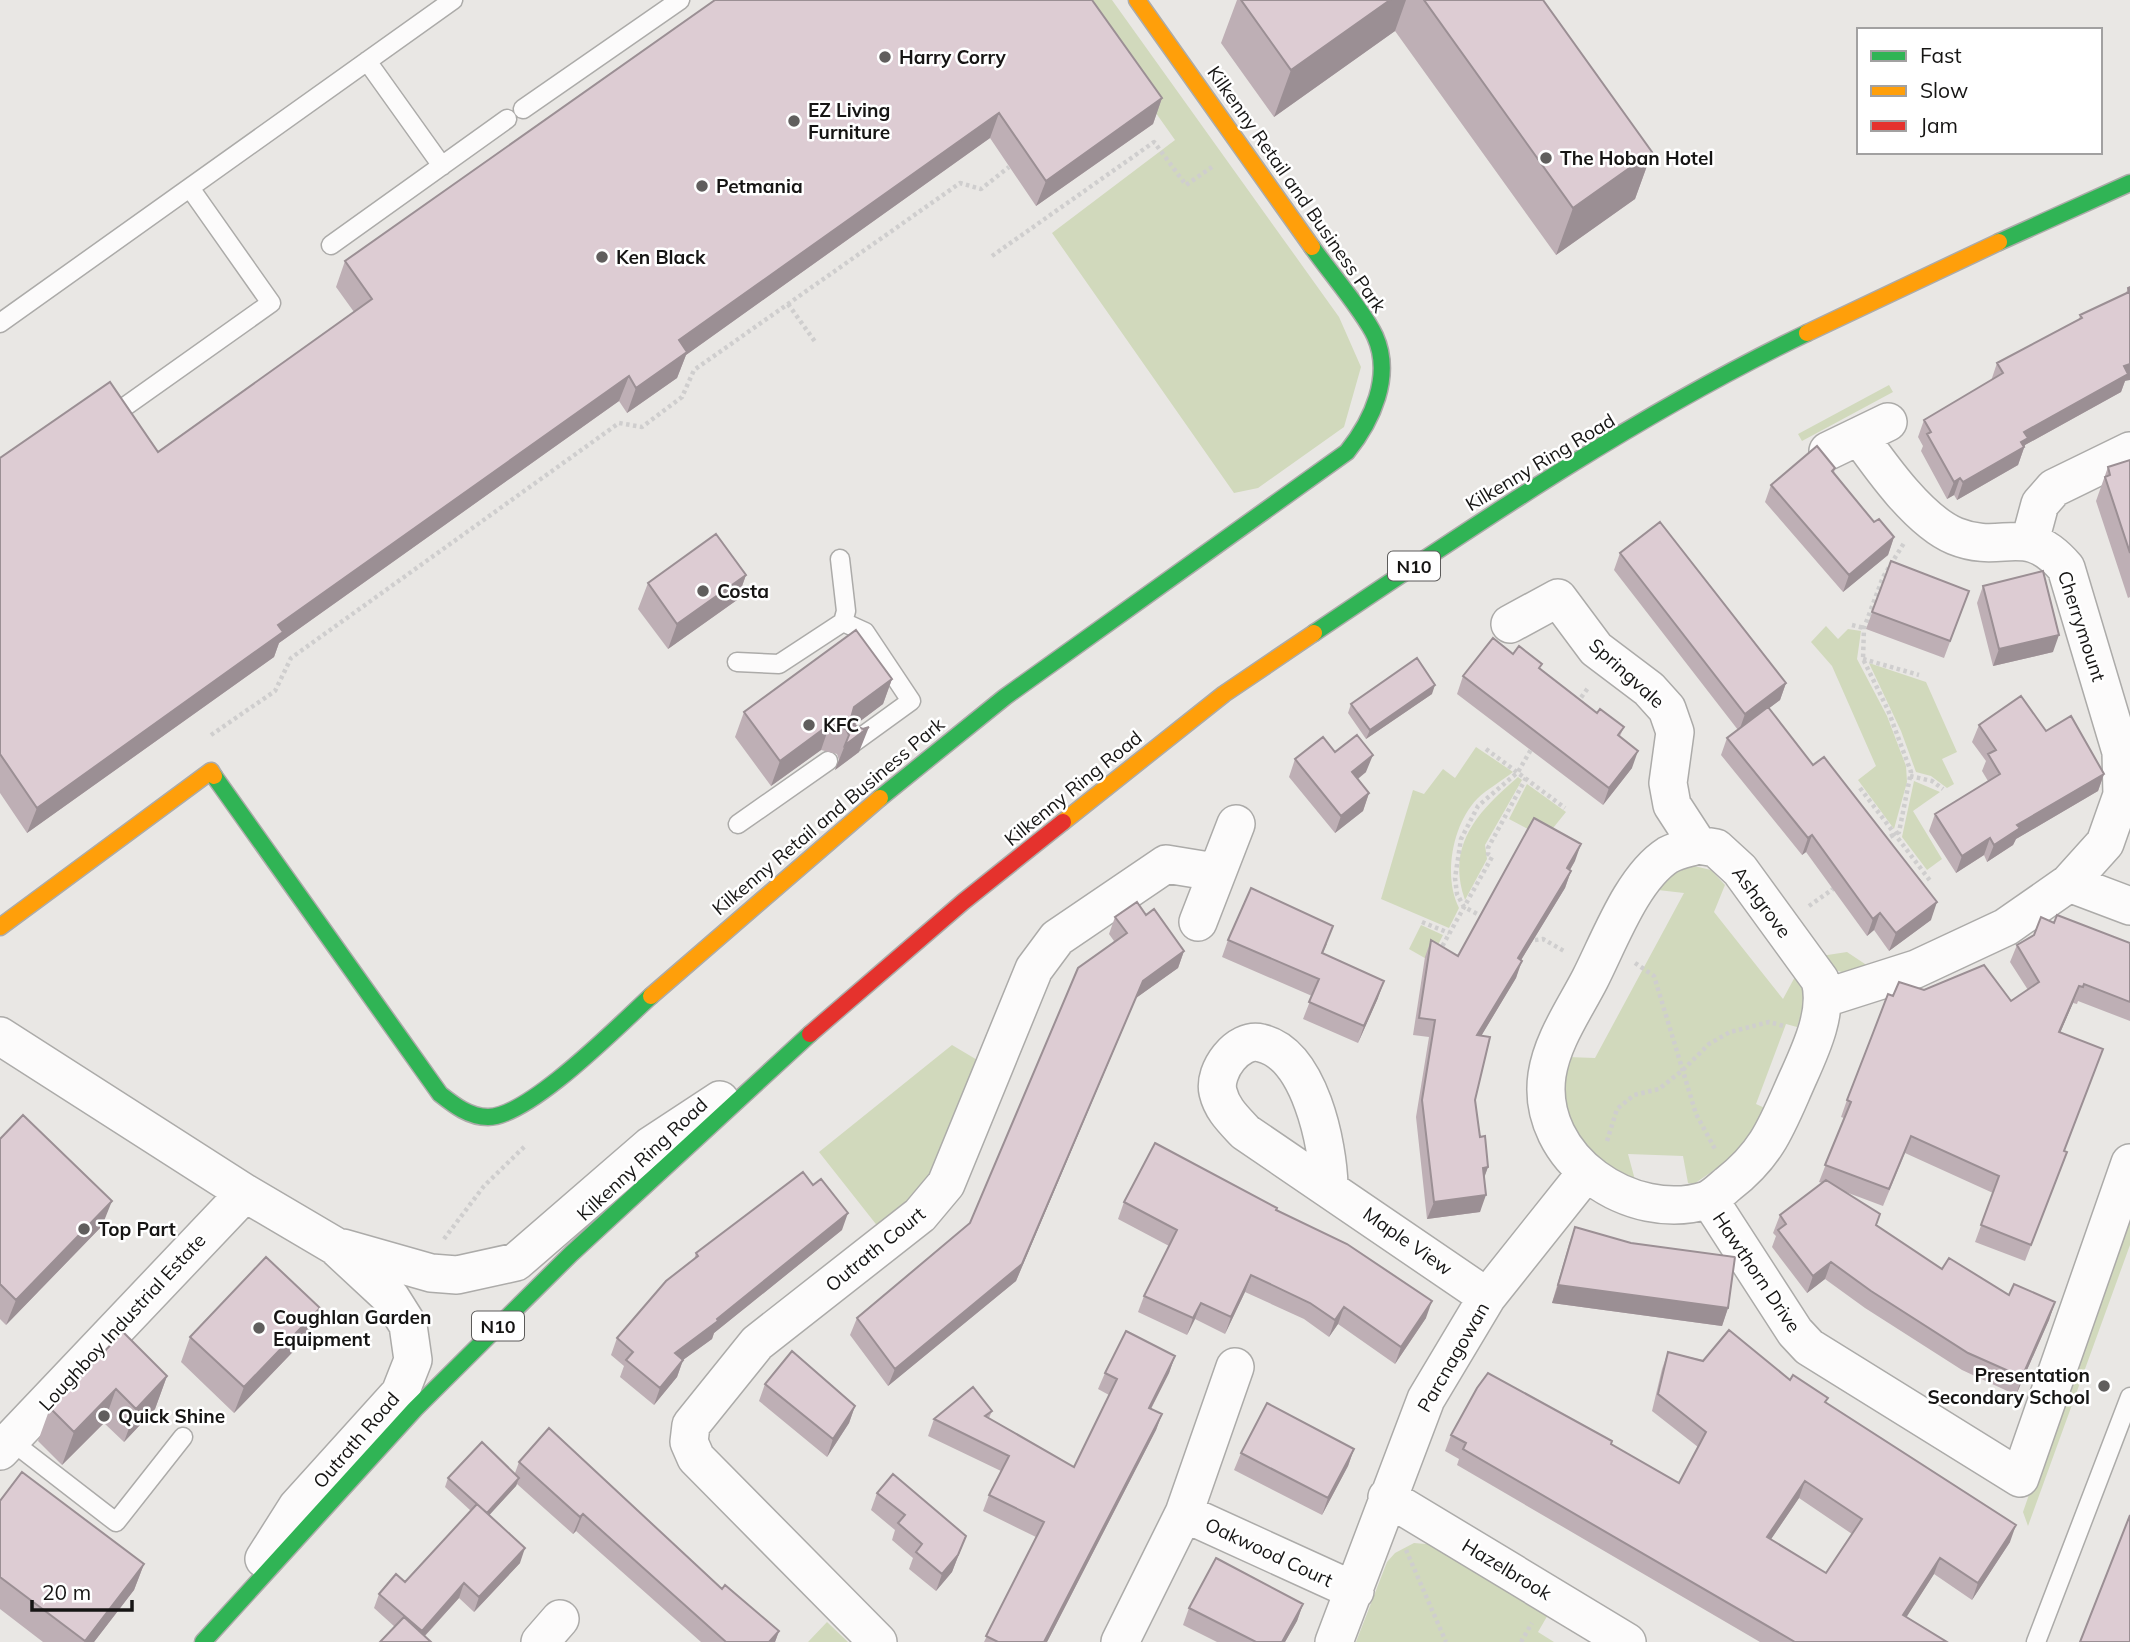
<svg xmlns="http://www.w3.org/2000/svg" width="2130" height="1642" font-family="Mulish,sans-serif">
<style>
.green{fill:#d1d9bc}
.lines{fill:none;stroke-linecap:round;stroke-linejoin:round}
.lane-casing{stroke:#acaba9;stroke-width:21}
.street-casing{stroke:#acaba9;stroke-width:40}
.fast-casing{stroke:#acaba9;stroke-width:19}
.slow-casing{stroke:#acaba9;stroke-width:19}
.jam-casing{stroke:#acaba9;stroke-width:19}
.path{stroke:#cfcece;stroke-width:4.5;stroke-dasharray:3.5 3.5;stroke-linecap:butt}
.lane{stroke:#fcfbfb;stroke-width:18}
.street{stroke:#fcfbfb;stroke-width:37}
.fast{stroke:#30b455;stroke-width:16}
.slow{stroke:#ff9f0a;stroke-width:16}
.jam{stroke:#e5322d;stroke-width:16}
.wall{fill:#beafb5;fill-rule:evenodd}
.shaded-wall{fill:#9b8f94}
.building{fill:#ddccd3;stroke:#9b8f94;stroke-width:2;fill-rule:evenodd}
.poi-dot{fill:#605e5d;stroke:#fff;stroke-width:2.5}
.labels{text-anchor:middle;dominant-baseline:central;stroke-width:5;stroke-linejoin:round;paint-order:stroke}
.shield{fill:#fff;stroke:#5c5b5a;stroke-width:2}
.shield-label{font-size:18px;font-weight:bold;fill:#161514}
.poi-label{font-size:19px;font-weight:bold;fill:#161514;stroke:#fff;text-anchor:start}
.street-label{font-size:19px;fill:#161514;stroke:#fff}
</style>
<rect width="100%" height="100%" fill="#e9e7e4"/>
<path class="green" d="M1076,0H1112L1339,317L1361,367L1344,427L1258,488L1234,493L1052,233L1175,140Z
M1889,385L1893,392L1802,441L1798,434Z
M1826,626L1838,639L1848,629L1861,631L1857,659L1887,716L1906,766L1907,782L1894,829L1858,780L1876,766L1832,666L1811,642Z
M1869,663L1926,682L1957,752L1942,759L1954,784L1947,788L1931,776L1916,772L1901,731Z
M1476,747L1513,772C1502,781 1487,789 1477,799C1452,825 1443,877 1459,908L1449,928L1381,899L1413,790L1424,794L1443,769L1455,778Z
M1518,777L1522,780L1485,845L1487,859L1465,900C1445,844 1480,810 1518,777Z
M1914,781L1940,792L1913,811L1942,859L1927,870L1902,837Z
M1527,784L1566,812L1545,838L1509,819Z
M1694,866L1711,870L1725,885L1714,912L1783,999L1797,973C1809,993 1804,1006 1797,1027L1786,1024L1756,1104L1767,1109C1748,1149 1730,1159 1694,1184L1688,1183L1683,1156L1628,1154L1635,1180L1593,1159L1563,1114L1567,1057L1595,1058L1684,893L1658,890C1666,875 1679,871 1694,866Z
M1421,925L1443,935L1430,961L1409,949Z
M1847,952L1868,966L1860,977L1838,971L1821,956Z
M952,1045L984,1064L931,1184L879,1228L819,1152Z
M2130,1202V1245L2028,1526L2023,1512Z
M1414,1543L1438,1545L1549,1613L1538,1632L1554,1642H1356L1387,1562L1395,1553Z
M827,1622L848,1642H808Z"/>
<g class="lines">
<g class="lane-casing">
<path id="lane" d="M367,61L442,166
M523,109L680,0
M331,245L507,119
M0,323L453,0
M123,408L271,303L190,188
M840,559L846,611L843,622
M737,662L779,664L843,622L865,632L911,701L853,743
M738,824L828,761
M10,1440L116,1522L183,1437
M2036,1642L2130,1397"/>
</g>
<g class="street-casing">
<path id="street" d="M1859,436C1881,467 1919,521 1955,536C2004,556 2025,520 2066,568L2121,752L2122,795L2105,843L2069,883
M1828,451L1888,422
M2030,541L2040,504L2054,488L2130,451
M1510,624L1558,598L1596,649L1649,689L1667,709L1675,732L1668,783L1672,805L1698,845
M1698,845L1716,848L1740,870L1820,980C1829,1012 1810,1051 1797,1080C1777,1125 1768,1153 1728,1184C1722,1189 1714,1197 1707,1200C1632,1224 1535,1159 1547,1075C1552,1041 1574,1010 1590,979C1609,942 1632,878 1668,855C1677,850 1689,848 1698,845Z
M1198,922L1236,824
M1825,998L1916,969L2006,927L2069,883L2130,906
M0,1036L245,1193L335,1246L391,1298L408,1325L413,1360L400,1393L297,1507L264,1559
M1329,1186C1328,1145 1310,1054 1261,1043C1238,1037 1213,1071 1218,1092C1222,1109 1233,1119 1245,1132L1487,1297
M1709,1199L1795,1332L1809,1347L2020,1478L2130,1163
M343,1248L431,1273L457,1275L516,1262L650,1146L720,1100
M0,1451L245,1193
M1387,1497L1627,1642
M1184,1513L1355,1591
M540,1642L560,1619
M878,1642L696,1458L689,1442L691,1425L757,1343L920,1215L946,1184L1034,969L1057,938L1166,864L1215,872
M1120,1642L1184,1513L1235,1367
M1334,1642L1426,1399L1487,1297L1585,1174"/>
</g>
<g class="fast-casing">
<path id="fast" d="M1999,242L2130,183
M1314,633C1472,527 1636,415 1807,333
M214,776L440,1094C454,1105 469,1117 488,1117C529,1117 618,1026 651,996
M880,798L1005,697L1347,452C1372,421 1393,376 1375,336C1364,312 1328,270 1312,247
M203,1642L415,1409L571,1254L810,1034"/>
</g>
<g class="slow-casing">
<path id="slow" d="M1137,0L1312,247
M1807,333L1999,242
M1063,822L1224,694L1314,633
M0,927L211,771L214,776
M651,996L880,798"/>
</g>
<g class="jam-casing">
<path id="jam" d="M810,1034L963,902L1063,822"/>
</g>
<path class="path" d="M992,256L1154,142L1186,185L1212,167
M788,304L816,343
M1852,625L1864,628
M1863,659L1919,675
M1577,703L1588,688
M211,735L275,691L291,658L619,423L642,427L682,397L694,370L960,183L981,189L1009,167
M1486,749L1565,808
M1910,776L1932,781L1943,789
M1860,788L1931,882
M1884,840L1899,832L1911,772L1888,710L1863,659L1864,628L1883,577L1904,543
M1809,906L1833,889L1831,885
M1483,917L1464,907L1457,894L1455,878L1461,839L1478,806L1518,772L1533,746
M1422,922L1449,933
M1528,941L1543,939L1564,951
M1439,952L1492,857L1488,854V848L1526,778
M1635,963L1654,976L1696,1114L1715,1149
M1607,1141L1617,1109L1634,1095L1659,1089L1684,1069L1709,1044L1730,1032L1769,1022L1784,1026
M444,1239L484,1186L525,1146
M1406,1550L1446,1642
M1521,1642L1532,1623"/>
<use href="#lane" class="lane"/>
<use href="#street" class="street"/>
<use href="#fast" class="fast"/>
<use href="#slow" class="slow"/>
<use href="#jam" class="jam"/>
</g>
<path class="wall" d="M715,0L1162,98L1153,124L1036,206L990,138L686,355L677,378L627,413L619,401L279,643L274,657L27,833L0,793V458L158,452L354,312L336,287L345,261Z
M1237,0H1543L1652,152L1635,199L1556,255L1395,31L1274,117L1221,43Z
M2130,287L2125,381L2121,392L2025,445L2018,465L1957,500L1954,495L1947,499L1921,451L1923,446L1918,437L1924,420L1991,381L1997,363L2079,320L2080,315L2126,293L2128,288Z
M2130,460V597L2128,598L2096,501L2108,467Z
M1835,468L1834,473L1874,522L1894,537L1888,555L1843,592L1765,502L1771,485Z
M1620,553L1786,683L1780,700L1769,708L1931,920L1889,951L1874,930L1867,936L1806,852L1802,855L1721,755L1727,738L1738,730L1614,570Z
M1891,561L1969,591L1944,658L1866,629Z
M746,575L737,600L668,649L638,609L648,583Z
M1983,586L2053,652L1993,666L1977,603Z
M1513,654L1540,669L1597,713L1624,727L1620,736L1632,768L1603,805L1457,694L1463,676Z
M892,679L883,704L855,725L859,752L835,770L839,760L837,754L821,750L771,786L735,737L744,712Z
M1432,694L1366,739L1348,713L1351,704Z
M1979,725L2046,731L2104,774L2098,791L2016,839L2013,845L1987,862L1984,855L1956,873L1929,831L1935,814L1988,781L1982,771L1986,761L1972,742Z
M1335,752L1366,772L1358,779L1369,793L1363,811L1335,833L1289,777L1295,759Z
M1575,861L1570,870L1571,871L1565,888L1521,960L1516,978L1481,1036L1475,1100L1480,1137L1488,1167L1484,1177L1480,1212L1427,1219L1416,1117L1429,1037L1413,1035L1425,957L1431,940L1458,956Z
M1146,915L1184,951L1178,968L1136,998L1016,1281L888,1386L850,1335L857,1318L970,1223L1114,941L1109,934L1115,917Z
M2054,923L2130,943V1021L2078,1001L2077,1004L2073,1003L2060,1033L2064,1151L2067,1152L2025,1261L1975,1242L1993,1193L1905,1153L1883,1206L1843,1191L1876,1225L1942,1269L2009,1295L2055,1302L2049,1320L2016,1395L1962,1370L1865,1308L1825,1279L1807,1293L1772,1247L1776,1236L1773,1233L1780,1215L1822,1183L1819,1182L1844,1118L1841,1117L1847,1100L1893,996L1924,990L2011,1001L2028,990L2010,962L2017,945Z
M1228,940L1327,944L1323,953L1378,998L1358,1043L1303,1019L1312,996L1222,957Z
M0,1139L102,1226L6,1325L0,1319Z
M1124,1202L1276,1211L1426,1318L1395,1364L1338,1324L1329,1337L1304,1319L1245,1292L1225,1334L1195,1319L1187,1335L1138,1312L1144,1296L1169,1246L1118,1219Z
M1575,1227L1728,1308L1722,1326L1552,1303L1569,1244Z
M842,1230L714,1333L712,1339L683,1360L677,1377L654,1405L620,1377L624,1366L611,1355L617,1338L694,1260L696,1253Z
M310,1334L234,1413L181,1362L190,1337Z
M1668,1352L1790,1380L1826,1403L2010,1542L1972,1600L1934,1574L1906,1617L1947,1642H1760L1457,1465L1459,1459L1445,1451L1451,1435L1679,1483L1698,1447L1652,1411L1662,1369ZM1799,1498L1852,1534L1826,1573L1771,1539Z
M1175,1356L1169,1373L1151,1409L1162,1414L1156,1430L1047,1642H984L1036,1537L983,1511L989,1495L1001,1471L928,1436L934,1419L992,1411L989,1418L1074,1467L1109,1395L1098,1389L1105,1373Z
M167,1376L155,1409L124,1442L104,1423L62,1465L38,1441L50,1408Z
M765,1384L855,1406L849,1423L827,1457L759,1401Z
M1354,1449L1348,1466L1322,1515L1234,1470L1241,1453Z
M519,1462L722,1589L779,1631L775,1642H701L576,1531L573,1534L517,1484L516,1486L489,1515L520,1563L474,1612L459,1598L425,1636L395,1627L374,1608L379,1594L405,1582L471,1511L445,1487L448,1478L515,1473Z
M877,1493L966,1536L952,1572L936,1591L909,1569L913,1558L892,1540L895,1530L871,1510Z
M0,1501L144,1564L134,1590L94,1642H43L0,1609Z
M1303,1604L1297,1621L1285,1642H1217L1183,1625L1189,1608Z"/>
<path class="shaded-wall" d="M1390,0H1406L1395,31L1274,117L1291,70Z
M1162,98L1153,124L1036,206L1046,181Z
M999,113L990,138L686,355L677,378L627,413L636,388L679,340Z
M1652,152L1635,199L1556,255L1573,208Z
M2130,364V380L2125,381L2121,392L2025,445L2018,465L1957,500L1963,482L2024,432L2124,366Z
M629,376L619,401L279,643L274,657L27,833L37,808L278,625Z
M1960,478L1954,495L1947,499L1954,482Z
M1894,537L1888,555L1843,592L1849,575Z
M746,575L737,600L668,649L677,624Z
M2059,635L2053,652L1993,666L1999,649Z
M892,679L883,704L847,731L854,707Z
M1786,683L1780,700L1739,731L1745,714Z
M1435,685L1432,694L1366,739L1370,730Z
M830,724L821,750L771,786L780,761Z
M869,727L859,752L835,770L845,745Z
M1638,751L1632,768L1603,805L1609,788Z
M1373,755L1366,772L1345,789L1352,772Z
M2104,774L2098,791L2016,839L2013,845L1987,862L1994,845L2017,825Z
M1369,793L1363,811L1335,833L1341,816Z
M1812,835L1806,852L1802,855L1808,838Z
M1990,838L1984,855L1956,873L1962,856Z
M1581,844L1575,861L1561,885L1567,868Z
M1571,871L1565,888L1512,975L1518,958Z
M1937,902L1931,920L1889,951L1896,933Z
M1880,913L1874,930L1867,936L1873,919Z
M1184,951L1178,968L1136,998L1016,1281L888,1386L895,1369L1143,981Z
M1522,961L1516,978L1471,1053L1477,1035Z
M1384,981L1378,998L1358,1043L1364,1026Z
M2079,986L2073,1003L2053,1049L2059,1032Z
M1488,1167L1482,1184L1483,1168Z
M1486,1195L1480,1212L1427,1219L1434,1202Z
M112,1201L102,1226L6,1325L16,1300Z
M848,1213L842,1230L714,1333L712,1339L683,1360L677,1377L654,1405L660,1388L675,1353Z
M1831,1262L1825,1279L1807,1293L1813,1276Z
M1251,1275L1245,1292L1225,1334L1231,1317Z
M1558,1285L1728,1308L1722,1326L1552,1303Z
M1432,1301L1426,1318L1395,1364L1401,1347Z
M2055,1302L2049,1320L2016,1395L2022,1377Z
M1201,1303L1195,1319L1187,1335L1193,1318Z
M1344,1307L1338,1324L1329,1337L1335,1320Z
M320,1308L310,1334L234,1413L244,1387Z
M1175,1356L1169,1373L1143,1424L1149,1408Z
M167,1376L155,1409L124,1442L136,1409Z
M116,1389L104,1423L62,1465L74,1432Z
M855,1406L849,1423L827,1457L833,1439Z
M1162,1414L1156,1430L1047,1642H1044Z
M1354,1449L1348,1466L1322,1515L1328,1498Z
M519,1478L516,1486L483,1522L486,1513Z
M1805,1481L1799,1498L1761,1554L1767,1537Z
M583,1514L576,1531L573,1534L580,1517Z
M2016,1525L2010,1542L1972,1600L1978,1583Z
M966,1536L952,1572L936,1591L942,1574Z
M525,1548L520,1563L474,1612L479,1597Z
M1940,1558L1934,1574L1897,1632L1903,1615Z
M144,1564L134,1590L94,1642H85Z
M464,1583L459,1598L419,1642H418L422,1631Z
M1303,1604L1297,1621L1285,1642H1282Z
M779,1631L775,1642H769Z"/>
<path class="building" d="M715,0H1092L1162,98L1046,181L999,113L679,340L687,352L636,388L629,376L278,625L283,632L37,808L0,754V458L110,382L158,452L372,299L345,261Z
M1241,0H1390L1291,70Z
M1424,0H1543L1652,152L1573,208Z
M2130,287V364L2124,366L2128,374L2024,432L2028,438L2021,442L2024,447L1963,482L1960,478L1954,482L1927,434L1931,432L1924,420L2003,373L1997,363L2082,318L2080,315L2129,292L2128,288Z
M1817,446L1835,468L1832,471L1874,522L1879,519L1894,537L1849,575L1771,485Z
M2130,460V553L2105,477L2110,475L2108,467Z
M1660,522L1786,683L1745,714L1620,553Z
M716,534L746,575L677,624L648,583Z
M1891,561L1969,591L1950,641L1872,612Z
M2043,571L2059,635L1999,649L1983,586Z
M856,630L892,679L854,707L851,718L853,725L863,729L869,727L845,745L849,735L846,729L830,724L780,761L744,712Z
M1493,638L1513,654L1519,646L1542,664L1539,668L1597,713L1600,709L1624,727L1618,735L1638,751L1609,788L1463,676Z
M1417,658L1435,685L1370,730L1351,704Z
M2021,696L2046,731L2071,716L2104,774L2017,825L2020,828L1994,845L1990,838L1962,856L1935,814L2000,774L1988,754L1996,750L1979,725Z
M1768,707L1813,765L1824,757L1937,902L1896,933L1880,913L1873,919L1812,835L1808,838L1727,738Z
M1357,735L1373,755L1352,772L1369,793L1341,816L1295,759L1323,737L1335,752Z
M1534,818L1581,844L1567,868L1571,871L1518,958L1522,961L1477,1035L1490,1037L1475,1100L1480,1137L1485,1136L1488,1167L1483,1168L1486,1195L1434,1202L1422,1100L1435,1020L1419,1018L1431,940L1458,956Z
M1251,888L1333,926L1322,953L1384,981L1364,1026L1309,1002L1319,979L1228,940Z
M1137,902L1146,915L1154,909L1184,951L1143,981L1022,1264L895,1369L857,1318L970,1223L1078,968L1127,933L1115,917Z
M2057,915L2130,943V1002L2084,984L2083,987L2079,986L2059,1032L2103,1049L2064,1151L2067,1152L2031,1245L1981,1225L1999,1176L1911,1136L1889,1189L1825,1165L1851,1102L1847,1100L1873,1033L1888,994L1893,996L1899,982L1924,990L1984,965L2011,1001L2039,982L2017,945L2034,935L2041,917L2054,923Z
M23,1115L112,1201L16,1300L0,1284V1139Z
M1155,1143L1277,1208L1276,1210L1347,1244L1432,1301L1401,1347L1344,1307L1335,1320L1310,1303L1251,1275L1231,1317L1201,1303L1193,1318L1144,1296L1177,1230L1124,1202Z
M803,1172L813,1185L821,1179L848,1213L717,1319L718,1321L675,1353L683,1360L660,1388L626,1360L633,1352L617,1338L666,1281L698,1256L696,1253Z
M1826,1180L1880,1214L1876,1225L1942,1269L1949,1258L2009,1295L2014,1284L2055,1302L2022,1377L1968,1353L1871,1291L1831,1262L1813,1276L1778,1230L1786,1224L1780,1215Z
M1575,1227L1631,1243L1735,1257L1728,1308L1558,1285Z
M266,1257L320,1308L244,1387L190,1337Z
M1729,1330L1790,1380L1793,1375L1828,1398L1825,1402L2016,1525L1978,1583L1940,1558L1903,1615L1947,1642H1795L1463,1449L1466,1443L1451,1435L1477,1388L1488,1373L1612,1441L1611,1444L1679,1483L1706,1432L1658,1394L1668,1352L1703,1361ZM1805,1481L1862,1519L1826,1573L1767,1537Z
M1126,1331L1175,1356L1149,1408L1162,1414L1044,1642H998L986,1636L1044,1522L989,1495L1009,1456L934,1419L973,1387L992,1411L985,1416L1074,1467L1117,1379L1105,1373Z
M123,1332L167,1376L136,1409L116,1389L74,1432L50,1408Z
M792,1351L855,1406L833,1439L765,1384Z
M1267,1403L1354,1449L1328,1498L1241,1453Z
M549,1428L722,1589L725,1585L779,1631L769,1642H726L583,1514L580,1517L519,1462Z
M482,1442L519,1478L487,1513L448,1478Z
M22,1472L144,1564L85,1641L0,1577V1501Z
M893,1474L966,1536L958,1555L942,1574L916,1552L922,1544L898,1523L905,1515L877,1493Z
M477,1504L525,1548L479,1597L464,1583L422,1631L379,1594L396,1574L405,1582Z
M2130,1515V1642H2080Z
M1216,1558L1303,1604L1282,1642H1256L1189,1608Z
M404,1617L431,1642H380Z"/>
<g class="poi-dot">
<circle cx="885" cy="57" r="7"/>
<circle cx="794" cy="121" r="7"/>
<circle cx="1546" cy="158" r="7"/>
<circle cx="702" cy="186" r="7"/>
<circle cx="602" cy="257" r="7"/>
<circle cx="703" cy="591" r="7"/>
<circle cx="809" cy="725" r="7"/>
<circle cx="84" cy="1229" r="7"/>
<circle cx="259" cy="1328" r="7"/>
<circle cx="2104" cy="1386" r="7"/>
<circle cx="104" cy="1416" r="7"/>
</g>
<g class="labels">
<g class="shield">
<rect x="1388" y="551.5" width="52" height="29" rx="5"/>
<rect x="472" y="1311.5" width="52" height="29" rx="5"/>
</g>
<g class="shield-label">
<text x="1414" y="566">N10</text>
<text x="498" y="1326">N10</text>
</g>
<g class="poi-label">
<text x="899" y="57">Harry Corry</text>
<text x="808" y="110">EZ Living<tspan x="808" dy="22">Furniture</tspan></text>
<text x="1560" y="158">The Hoban Hotel</text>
<text x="716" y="186">Petmania</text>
<text x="616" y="257">Ken Black</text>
<text x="717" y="591">Costa</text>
<text x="823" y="725">KFC</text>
<text x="98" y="1229">Top Part</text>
<text x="273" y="1317">Coughlan Garden<tspan x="273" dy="22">Equipment</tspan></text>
<text x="2090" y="1375" text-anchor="end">Presentation<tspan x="2090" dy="22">Secondary School</tspan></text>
<text x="118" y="1416">Quick Shine</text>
</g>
<g class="street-label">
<text transform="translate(1297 189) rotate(55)">Kilkenny Retail and Business Park</text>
<text transform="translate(1540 462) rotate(-31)">Kilkenny Ring Road</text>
<text transform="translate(2082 626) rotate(72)">Cherrymount</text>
<text transform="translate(1627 673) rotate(42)">Springvale</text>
<text transform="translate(1073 788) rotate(-39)">Kilkenny Ring Road</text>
<text transform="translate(828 816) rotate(-40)">Kilkenny Retail and Business Park</text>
<text transform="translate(1762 902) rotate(53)">Ashgrove</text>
<text transform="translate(642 1159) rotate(-43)">Kilkenny Ring Road</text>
<text transform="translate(1408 1241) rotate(35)">Maple View</text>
<text transform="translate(875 1249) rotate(-39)">Outrath Court</text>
<text transform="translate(1757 1272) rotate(56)">Hawthorn Drive</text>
<text transform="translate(122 1322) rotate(-47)">Loughboy Industrial Estate</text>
<text transform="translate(1453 1357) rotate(-60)">Parcnagowan</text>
<text transform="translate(356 1440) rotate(-49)">Outrath Road</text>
<text transform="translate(1269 1552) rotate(25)">Oakwood Court</text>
<text transform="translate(1507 1569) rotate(31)">Hazelbrook</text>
</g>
</g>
<rect x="1857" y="28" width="245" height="126" fill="#ffffff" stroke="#a2a1a1" stroke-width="2"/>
<rect x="1871" y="51" width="35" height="10" fill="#30b455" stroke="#a2a1a1" stroke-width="2"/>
<text x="1920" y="63" font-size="21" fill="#161514">Fast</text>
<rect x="1871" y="86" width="35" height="10" fill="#ff9f0a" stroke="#a2a1a1" stroke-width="2"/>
<text x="1920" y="98" font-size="21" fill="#161514">Slow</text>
<rect x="1871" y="121" width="35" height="10" fill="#e5322d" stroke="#a2a1a1" stroke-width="2"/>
<text x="1920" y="133" font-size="21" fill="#161514">Jam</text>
<path d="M32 1600v10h100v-10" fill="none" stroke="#161514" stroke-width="3.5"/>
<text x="42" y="1600" font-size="21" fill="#161514" stroke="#ffffff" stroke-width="5" paint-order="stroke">20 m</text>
</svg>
